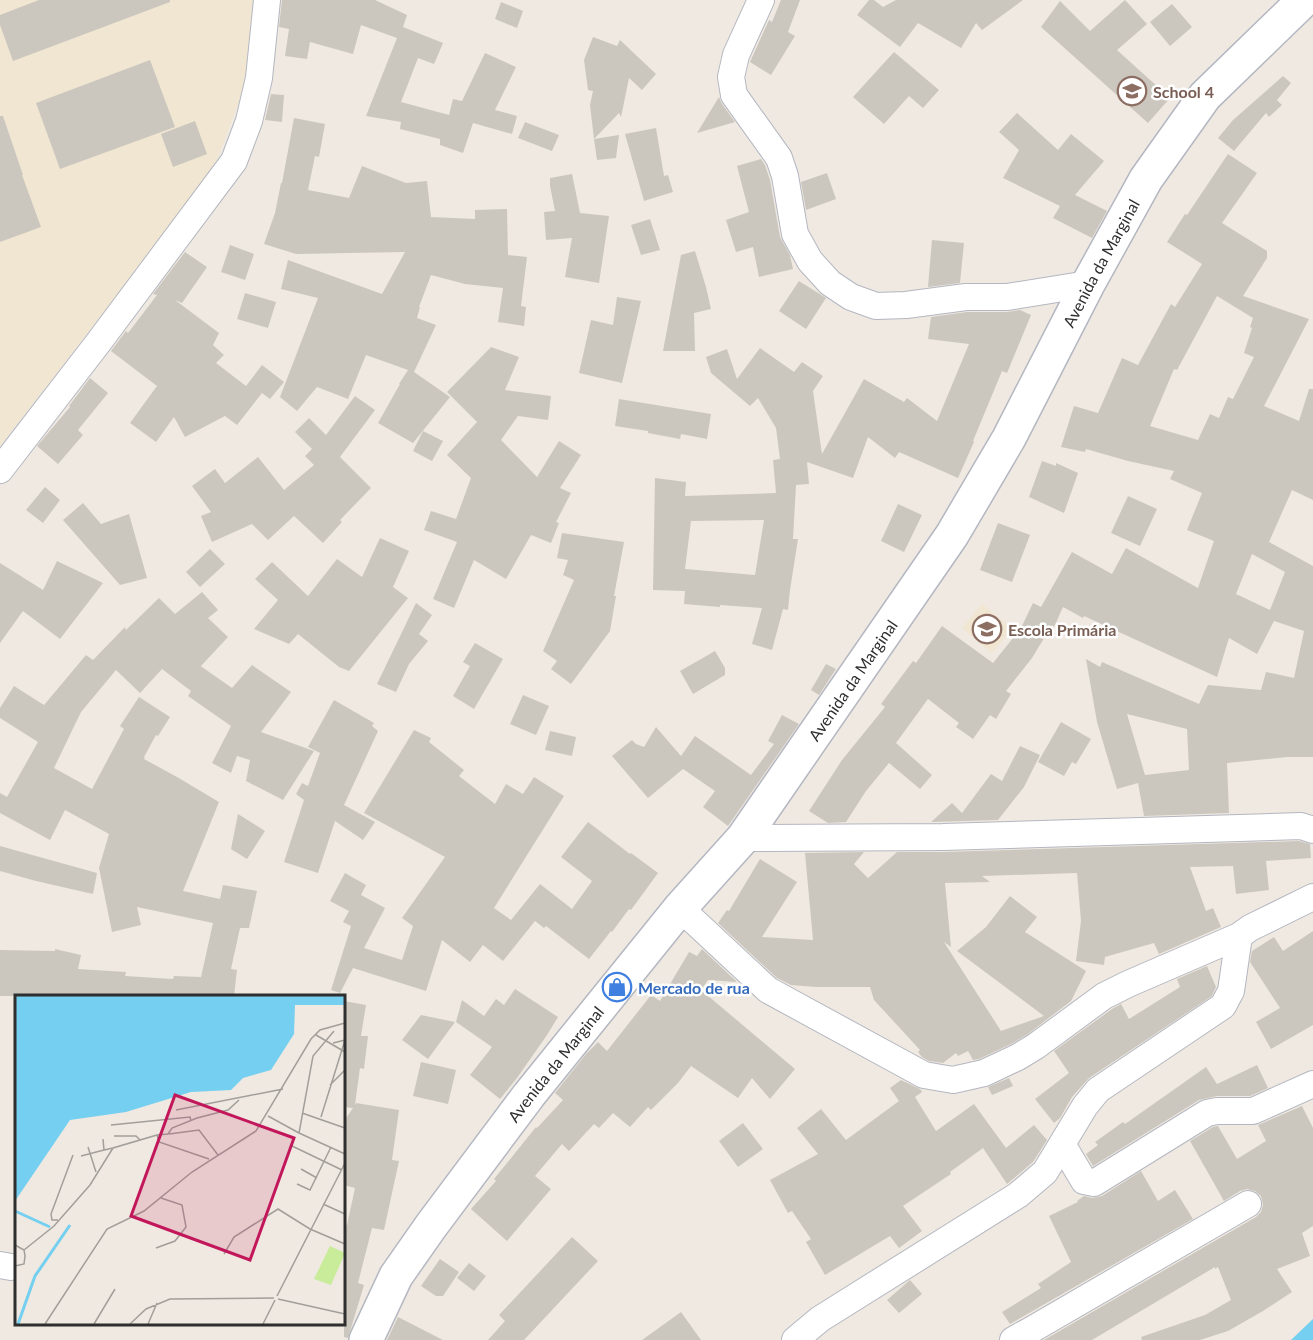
<svg xmlns="http://www.w3.org/2000/svg" width="1313" height="1340" font-family="Lato,sans-serif">
<style>
.education{fill:#f0e6d1}
.water{fill:#75cff0}
.building{fill:#cbc7bf;fill-rule:evenodd}
.lines{fill:none;stroke-linecap:round;stroke-linejoin:round}
.street-casing{stroke:#b4b7c1;stroke-width:28}
.secondary-casing{stroke:#b4b7c1;stroke-width:36}
.street{stroke:#fff;stroke-width:26}
.secondary{stroke:#fff;stroke-width:33}
.labels{text-anchor:middle;dominant-baseline:central;stroke-width:5;stroke-linejoin:round;paint-order:stroke}
.education-label{font-size:16px;font-weight:bold;fill:#785e54;stroke:#fff;text-anchor:start}
.street-label{font-size:16px;fill:#2e2e2e;stroke:#fff}
.shop-label{font-size:16px;font-weight:bold;fill:#366cbe;stroke:#fff;text-anchor:start}
.inset-river{fill:none;stroke:#75cff0;stroke-width:3}
.inset-road{fill:none;stroke:#a29e99;stroke-width:1.5}
.view{fill:#c2185b;fill-opacity:0.15;stroke:#c2185b;stroke-width:3}
.inset-edge{fill:none;stroke:#2e2e2e;stroke-width:3}
</style>
<rect width="100%" height="100%" fill="#efe9e1"/>
<path class="education" d="M0,0H257L248,78L217,160L184,209L0,446Z
M982,604L1012,629L992,653L962,628Z"/>
<path class="water" d="M1313,1319V1340H1291Z"/>
<path class="building" d="M39,0H170V2L13,61L0,25V15Z
M282,0H375L407,15L403,27L443,43L434,64L418,58L401,102L449,115L453,99L462,101L485,53L516,67L495,110L517,116L512,134L473,123L463,153L440,145V139L400,129L401,122L366,116L397,38L361,25L353,54L310,42L307,59L285,56L289,29L279,27Z
M781,0H800L788,32L795,36L771,75L750,62L769,20L772,22Z
M869,0H874L883,7L896,0H1023L982,30L976,23L961,48L918,23L900,47L857,15Z
M1125,0L1147,24L1117,50L1170,98L1148,123L1041,27L1060,1L1090,31Z
M501,2L523,11L517,28L495,19Z
M1172,4L1192,27L1170,46L1150,22Z
M593,37L617,46L620,40L656,74L642,90L629,78L621,117L619,113L594,139L590,105L593,91L588,90L584,60Z
M894,52L939,90L923,108L909,96L884,124L853,97Z
M150,60L175,127L60,169L36,103Z
M1283,76L1291,83L1277,100L1282,105L1269,117L1266,113L1234,151L1218,138L1233,120Z
M271,94L284,95L282,122L265,120Z
M719,97L722,104L735,122L697,133Z
M1017,113L1058,150L1071,134L1104,161L1075,195L1107,211L1092,238L1053,218L1060,206L1003,178L1019,150L999,132Z
M0,116H3L23,175H22L41,227L0,242Z
M294,118L325,124L319,157L315,156L308,190L349,198L362,166L406,183L427,181L431,217L475,219V210L507,209L508,255L527,257L521,306L526,307L524,326L498,322L503,288L465,284L431,275L419,307H420L417,318L436,325L414,372L450,397L413,443L378,423L400,384H399L408,370L366,355L348,399L317,387L297,411L280,397L318,298L281,289L288,260L382,294L405,252L296,254L264,244L275,213L281,183H282Z
M195,121L207,154L173,167L161,134Z
M525,122L559,135L552,151L518,138Z
M656,128L664,176L668,175L673,192L644,201L625,134Z
M619,135L616,158L597,160L594,139Z
M1228,154L1257,173L1222,223L1267,251V258L1243,296L1309,319L1264,406L1299,421L1309,389H1313V500L1292,490L1269,542L1313,566V757H1287L1227,763L1229,813L1144,816L1138,783L1117,789L1097,722L1086,659L1100,667L1102,662L1199,704L1208,685L1261,690L1266,672L1294,678L1304,631L1274,621L1257,654L1229,638L1217,677L1084,616L1083,618L1063,607L1054,627L1052,625L1032,658L1006,691L1011,694L996,719L990,715L973,739L956,727L959,723L928,699L896,743L932,775L920,789L889,763L866,791L846,822L828,823L809,811L842,760L885,707L881,704L913,661L916,663L942,626L993,663L1021,628L1033,603L1041,607L1072,552L1112,574L1126,548L1198,588L1214,541L1187,530L1202,493L1170,479L1174,471L1128,461L1086,449L1085,452L1061,447L1074,406L1098,413L1122,358L1138,365L1171,304L1175,307L1202,264L1167,242L1185,214L1187,215ZM1217,296L1253,318L1250,327L1252,328L1244,353L1254,357L1233,399L1228,397L1219,418L1210,414L1198,440L1150,426L1174,369L1177,370ZM1252,554L1285,572L1270,610L1236,594ZM1127,714L1187,729L1189,770L1145,775Z
M761,159L765,165L770,180L780,237L790,255L793,269L759,277L753,247L736,252L726,220L749,212L737,166Z
M827,173L836,199L806,210L801,182Z
M572,174L580,213L609,216L599,283L565,277L572,238L546,240L544,212L555,211L550,186V178Z
M650,219L660,250L641,255L631,225Z
M932,240L964,243L960,283L928,287Z
M230,245L254,254L245,280L221,272Z
M695,251L706,287L711,309L694,313L695,351H663L681,255Z
M185,252L207,267L182,303L175,300L219,333L213,345L224,355L216,363L246,386L262,365L284,382L270,399L262,393L237,425L225,416L185,437L174,417L156,442L130,423L157,386L111,351L126,331L128,333L157,295L153,294Z
M799,281L826,298L806,329L779,311Z
M245,293L276,302L268,328L237,319Z
M617,297L641,301L622,383L579,373L591,320L613,325Z
M1020,310L1031,315L1007,373L1002,371L973,441L974,442L958,478L899,452L895,458L868,437L853,478L807,462L809,484L796,485L793,539H798L790,590L788,610L783,609L772,650L752,644L762,608L720,605V607L684,604L685,591L653,590L655,478L686,482L685,496L776,493L773,460L780,459L776,428L758,398L750,406L711,373L706,357L727,349L737,379L760,348L794,372L802,362L823,376L813,391L822,454L864,379L904,402L907,398L937,421L969,344L928,339L931,317L967,312H1007ZM764,520L755,575L685,569L691,521Z
M491,347L519,357L505,390L551,396L548,420L518,416L501,440L537,477L559,441L581,455L560,488L571,493L556,522L559,523L551,543L531,535L506,579L474,560L454,608L433,599L457,542L424,530L431,511L456,519L471,478L447,455L477,422L447,392Z
M90,378L108,393L78,430L83,435L58,464L37,446L70,407L69,406Z
M355,396L375,410L340,457L371,488L340,520L342,522L323,543L294,516L268,540L252,524L212,542L201,516L211,512L192,486L215,469L225,483L258,457L284,490L314,465L305,456L312,449L295,432L309,418L326,435Z
M619,399L711,414L707,439L681,434L680,439L648,433V431L615,426Z
M423,431L443,441L432,461L413,451Z
M1042,461L1056,466V463L1078,473L1064,513L1029,497Z
M45,487L60,500L43,523L26,510Z
M1128,496L1157,509L1140,546L1111,533Z
M83,503L101,524L129,514L147,578L120,585L63,520Z
M898,504L922,515L904,552L881,541Z
M998,523L1030,535L1012,582L980,570Z
M562,533L624,542L614,596H616L610,631L571,684L551,669L557,661L543,651L574,580L563,575L568,560L557,558Z
M380,538L409,551L393,587L408,598L349,671L339,667L298,634L289,644L254,629L278,600L255,579L272,562L308,596L337,559L362,577Z
M210,549L225,564L200,587L186,572Z
M57,561L103,583L60,639L23,611L0,643V563L43,590Z
M202,592L218,610L208,618L228,637L201,666L202,667L232,688L252,665L291,692L261,732L314,751L283,800L246,781L250,760L237,756L231,773L212,763L231,726L188,696L191,691L162,669L140,693L116,670L81,712L54,768L92,789L124,729L120,726L139,697L170,717L158,736L156,735L144,757H145L144,759L177,777L219,802L183,891L220,899L223,885L257,891L249,928H240L231,969L237,970L234,996H0V950L55,951V949L81,955L78,969L126,972L125,976L173,979L174,976L201,977L213,923L137,907L141,925L112,932L99,868L109,834L65,810L50,840L0,813V793L7,797L38,742L0,718V708L14,686L44,705L86,655L93,660L125,627L126,630L159,598L175,614Z
M416,603L432,615L419,634L428,641L409,664L396,692L377,684Z
M475,643L503,659L474,709L453,696L470,666L463,662Z
M715,651L725,668V675L693,694L680,671Z
M826,664L836,669L819,695L811,690Z
M523,695L549,706L536,735L510,724Z
M334,700L374,723L372,726L378,731L344,805L375,822L363,840L335,821L318,873L284,862L304,800L296,794L302,783L308,786L320,753L308,747Z
M782,715L799,724L728,826L703,807L715,791L683,769L648,798L612,756L632,740L636,744L644,747L656,727L681,756L695,736L751,775L774,744L768,741Z
M1061,722L1091,739L1076,764L1072,762L1064,776L1038,762Z
M414,730L431,738L429,742L464,770L459,776L495,804L506,784L523,794L534,777L564,796L494,908L511,920L540,884L572,909L592,881L561,857L588,822L630,854L631,853L658,873L631,910L629,909L612,932L611,931L589,959L546,926L544,928L535,921L503,961L483,945L470,962L442,940L426,991L353,968L340,993L331,990L351,926L343,922L349,911L330,901L345,873L366,885L361,895L385,908L364,948L402,960L413,926L402,918L445,857L364,813Z
M550,731L576,737L572,756L545,750Z
M1020,746L1040,755L1024,787L998,820L931,822L952,803L962,813L991,774L1002,781Z
M238,814L265,831L247,859L231,849Z
M1299,841L1310,844L1311,858L1266,861L1269,890L1236,894L1233,866L1190,867L1206,911L1213,908L1221,927L1159,954L1154,943L1105,957L1104,965L1076,961L1081,921L1077,873L982,876L990,882L945,883L951,947L944,942L1001,1031L1044,1016L957,951L986,927L1010,896L1037,917L1025,932L1086,971L1071,1001L1028,1034L1011,1044L979,1059L973,1060L968,1051L958,1056L956,1053L943,1063L929,1061L922,1057L918,1052L920,1050L874,1000L870,987H816L791,985L777,978L718,923L727,910L729,911L760,859L797,882L762,937L813,940L805,853L864,852L854,864L868,878L897,852H943Z
M0,846L97,873L93,894L36,881L0,871Z
M1313,931V1025L1271,1049L1256,1022L1280,1008L1250,962L1252,951L1274,937L1283,951Z
M702,949L737,982L708,980L701,990L795,1069L770,1099L752,1078L738,1098L691,1066L678,1083L651,1110L648,1107L630,1127L613,1113L599,1128L594,1124L569,1151L562,1144L535,1176L551,1189L507,1241L471,1209L496,1181L494,1179L536,1127L537,1128L563,1100L555,1093L586,1054L598,1042L607,1051L651,995L660,1001L689,952L697,956Z
M1207,966L1216,987L1212,996L1089,1078L1072,1097L1060,1118L1054,1123L1035,1099L1069,1073L1054,1051L1112,1009L1121,1004L1129,1019L1180,987L1177,979Z
M515,989L558,1017L547,1035L517,1078L500,1099L470,1075L492,1047L456,1022L462,1000L484,1016L496,999L504,1005Z
M344,1001L366,1005L361,1036H368L364,1069L360,1068L355,1105L356,1103L399,1110L392,1160L399,1161L384,1230L372,1228L358,1283L364,1285L348,1338L344,1337V1225H347L355,1188L344,1185V1121L353,1108L344,1107Z
M421,1015L455,1022L428,1059L402,1040Z
M421,1062L456,1070L448,1104L413,1096Z
M1257,1065L1268,1088L1250,1096H1217L1199,1100L1093,1166L1086,1154L1098,1145L1095,1142L1123,1122L1125,1124L1206,1067L1217,1084Z
M1009,1078L1013,1086L992,1095L988,1087Z
M901,1080L920,1089L922,1092L915,1097L936,1131L974,1104L1006,1148L1034,1125L1047,1140L1033,1162L1007,1184L983,1148L950,1172L951,1174L903,1206L922,1231L899,1248L890,1236L825,1275L806,1242L811,1239L792,1211L788,1213L770,1180L818,1154L797,1128L821,1109L846,1140L899,1101L890,1088Z
M1302,1106L1313,1128V1226L1302,1233L1310,1256L1277,1269L1292,1292L1263,1311L1228,1331L1200,1340H1142L1141,1337L1205,1315L1231,1300L1218,1267L1215,1269V1267L1092,1340H1044L1256,1217L1261,1212L1263,1205L1261,1196L1255,1191L1247,1189L1240,1191L1224,1201L1190,1141L1213,1127L1218,1126L1237,1159L1266,1141L1258,1125Z
M743,1123L763,1149L738,1167L719,1141Z
M1141,1171L1158,1201L1175,1190L1193,1219L1010,1324L1002,1312L1041,1288L1038,1284L1071,1262L1049,1216L1078,1202L1077,1201L1084,1196L1092,1198L1102,1196Z
M572,1237L598,1261L524,1340H488L505,1321L499,1315Z
M440,1259L459,1272L443,1296H436L421,1286Z
M469,1263L486,1276L474,1291L457,1278Z
M910,1280L922,1294L899,1313L887,1300Z
M681,1312L701,1340H642Z
M398,1317L443,1340H387Z"/>
<g class="lines">
<g class="street-casing">
<path id="street" d="M761,0L736,55L731,77L734,95L779,158L785,176L795,234L810,261L830,283L851,297L876,306L906,305L966,297H1007L1088,284
M0,470L98,343L234,161L249,121L259,78L267,0
M743,838L943,837L1301,826L1313,830
M680,908L768,990L924,1075L953,1080L984,1073L1018,1057L1036,1046L1104,996L1128,984L1239,936
M1062,1144L1084,1181L1094,1183L1207,1113L1217,1111H1253L1313,1084
M0,1265L11,1267
M795,1340L820,1319L1018,1195L1045,1172L1085,1106L1098,1090L1223,1006L1231,991L1239,936L1250,928L1313,897
M1013,1340L1031,1330L1248,1204"/>
</g>
<g class="secondary-casing">
<g id="secondary">
<path id="s1" d="M366,1340L396,1276L431,1226L529,1095L680,908L743,838L952,535L1009,438L1088,284L1146,179L1205,96L1304,0"/>
</g>
</g>
<use href="#street" class="street"/>
<use href="#secondary" class="secondary"/>
</g>
<defs>
<g id="school-ring" transform="scale(1.5)"><circle r="9.5" fill="#fff" stroke="#8d6e63" stroke-width="1.5"/><path d="M0-5L7-2L0 1L-7-2ZM-4 1L0 2.5L4 1V4Q0 6-4 4Z" fill="#8d6e63"/></g>
<g id="shop-ring" transform="scale(1.5)"><circle r="9.5" fill="#fff" stroke="#3f7fe0" stroke-width="1.5"/><path d="M-5-2.5h2.3a2.7 3.5 0 0 1 5.4 0H5L5.5 6h-11ZM-1.5-2.5h3a1.5 2.3 0 0 0-3 0Z" fill="#3f7fe0"/></g>
</defs>
<g fill-rule="evenodd">
<use href="#school-ring" x="1132" y="91"/>
<use href="#school-ring" x="987" y="629"/>
<use href="#shop-ring" x="617" y="987"/>
</g>
<g class="labels">
<g class="education-label">
<text x="1153" y="91">School 4</text>
<text x="1008" y="629">Escola Primária</text>
</g>
<g class="street-label">
<text stroke="none"><textPath href="#s1" startOffset="1308">Avenida da Marginal</textPath></text>
<text stroke="none"><textPath href="#s1" startOffset="822">Avenida da Marginal</textPath></text>
<text stroke="none"><textPath href="#s1" startOffset="336">Avenida da Marginal</textPath></text>
</g>
<g class="shop-label">
<text x="638" y="987">Mercado de rua</text>
</g>
</g>
<g transform="translate(15 995)">
<rect width="330" height="330" fill="#efe9e1"/>
<path d="M315,251L330,258L316,290L299,284Z" fill="#c9ec9a"/>
<path d="M0,1H330V10H280L279,39L256,75L228,83L216,95L176,97L111,117L55,125L0,206Z" fill="#75cff0"/>
<path class="inset-river" d="M0,216L35,232M3,329L20,281L55,230"/>
<path class="inset-road" d="M319,36L298,61L284,138L330,159M301,40L330,57M315,90L330,75M161,115L268,94M287,118L330,133M253,121L284,138M306,122L330,45L318,48M96,130L175,122L176,126M154,139L184,135L203,160M142,140L153,139L157,133L182,123L213,115L224,105M99,141H121L125,145M88,144L89,155L98,153M275,150L327,175M73,152L81,177M66,161L89,155M286,174L302,183M282,189L295,195L316,152M308,209L330,219M43,225H37L36,219L58,160M0,250L9,255L10,261L9,269L0,271M141,253L160,246L171,232L167,210L146,203M9,255L39,231L75,190L98,153L142,140L144,147L194,164M209,259L219,242L263,214L295,234L330,249M262,301L330,168M263,304L330,319M30,329L92,234L129,216L177,177L241,136L296,44L305,35L330,28M79,329L100,294M115,329L131,314L155,304L259,303M133,329L142,308M248,329L260,305"/>
<path class="view" d="M160,100L279,143L235,265L116,221Z"/>
<rect width="330" height="330" class="inset-edge"/>
</g>
</svg>
